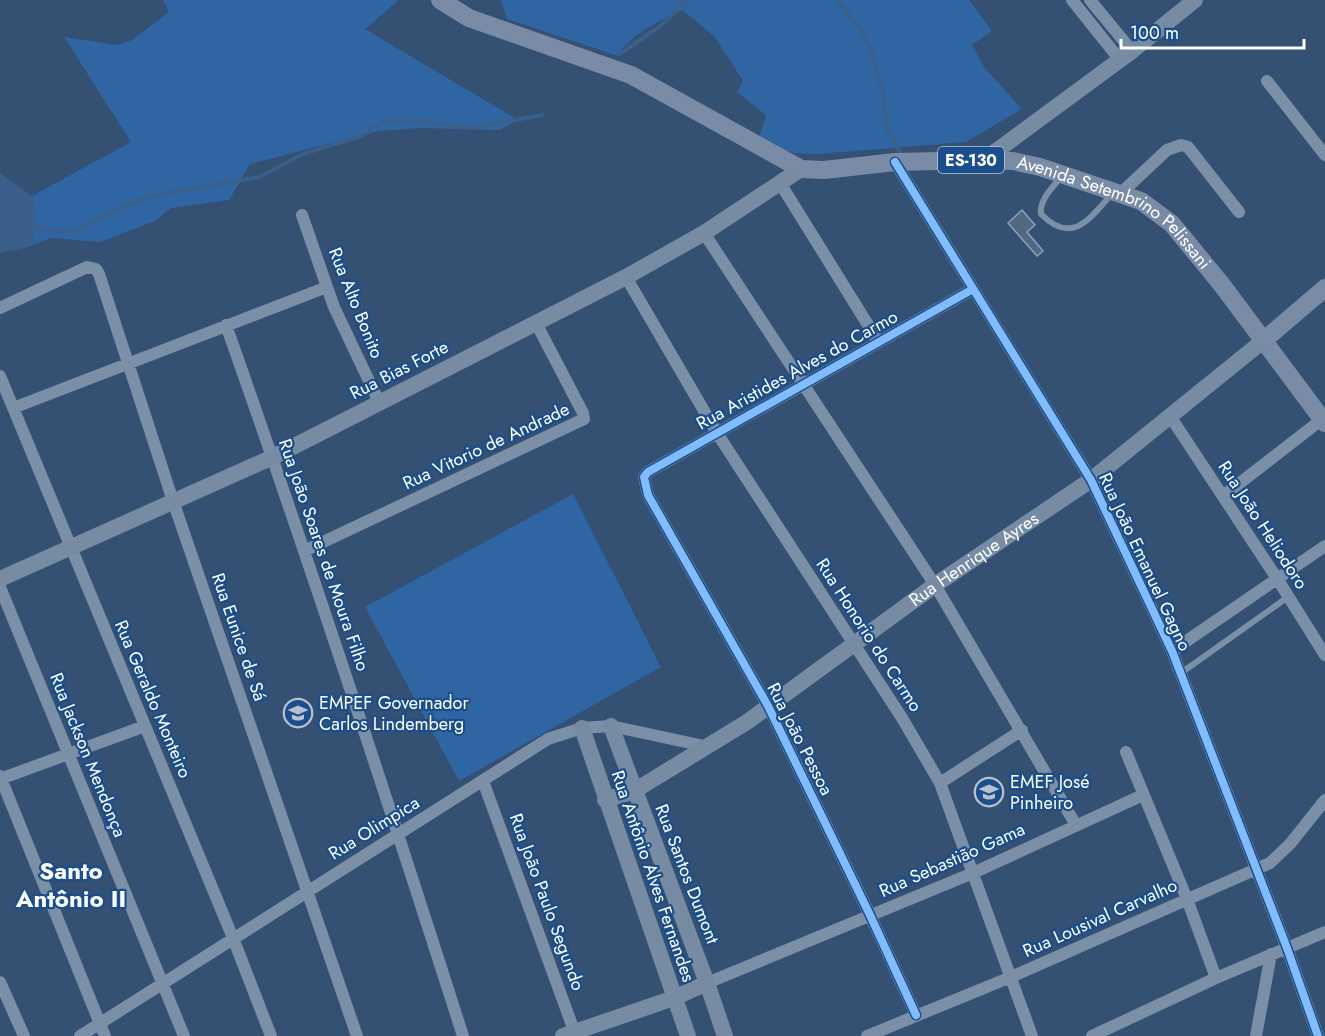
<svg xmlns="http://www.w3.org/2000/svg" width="1325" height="1036" font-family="Jost,sans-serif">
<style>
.green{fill:#2e65a2}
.water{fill:#3a5f8b}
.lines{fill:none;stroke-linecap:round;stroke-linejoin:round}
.stream{stroke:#3a5f8b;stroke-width:4}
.building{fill:#516782;stroke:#8fa0b5;stroke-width:1.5}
.lane{stroke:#7b90a6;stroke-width:6}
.street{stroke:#7b90a6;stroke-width:12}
.secondary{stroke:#778ba2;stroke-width:16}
.primary{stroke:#7a8ca5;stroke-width:18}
.cycleway-casing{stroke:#1a4e8c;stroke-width:11}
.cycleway{stroke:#80bcff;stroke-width:8}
.labels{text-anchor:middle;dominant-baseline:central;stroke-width:4.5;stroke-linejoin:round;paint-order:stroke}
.shield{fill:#1a4e8c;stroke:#bacadc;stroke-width:1.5}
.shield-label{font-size:16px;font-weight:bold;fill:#fff}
.street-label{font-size:18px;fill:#fff;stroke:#1a4e8c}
.poi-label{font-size:18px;fill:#fff;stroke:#1a4e8c;text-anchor:start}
.district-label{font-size:24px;font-weight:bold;fill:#fff;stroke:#1a4e8c}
</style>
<rect width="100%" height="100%" fill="#345072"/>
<path class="green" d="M163,0H399L365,29L518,120L500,130L419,128L379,131L250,164L229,200L171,208L155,221L100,242L51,238L33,245L35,210L32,196L131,142L64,37L117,45L132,40L169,12Z
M501,0H969L992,31L972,45L984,67L1022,109L966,142L818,154L793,153L758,141L766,115L737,92L743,81L714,36L682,10C660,21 630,34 618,56L507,19Z
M573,494L661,667L459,781L365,607Z"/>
<path class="water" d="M0,173L32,196L35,210L33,245L23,249L0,253Z"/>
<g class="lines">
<path class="stream" d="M837,0L858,26L870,47L883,92L887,128L902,157
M620,54L663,24L686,0
M32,225L50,231H75L128,205L151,196L259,177L303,154L361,136L372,128L382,123L396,121H418L473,128L542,115"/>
</g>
<path class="building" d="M1022,210L1035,225L1027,232L1043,251L1037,256L1008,223Z"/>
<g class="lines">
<path class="lane" d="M1061,177C1053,187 1039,200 1041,214C1072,246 1090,218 1111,195
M1181,673L1288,597"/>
<path class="street" d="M1072,0L1120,60
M1090,0L1132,51
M1267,81L1325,155
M895,162L1091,480L1172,651L1287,948L1318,1036
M780,183L878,341
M1121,193L1167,150L1181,145L1188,147L1239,212
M302,215L334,307L379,402
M704,233L935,585L1076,825
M626,277L717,433L902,718L940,783L1032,1036
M0,308L87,267L96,269L99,274L173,501L357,1036
M226,325C309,560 387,798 463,1036
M0,376L233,938L271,1036
M13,408L327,287
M1170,416L1278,580L1325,655
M1223,496L1325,417
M304,551L584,419L583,413L536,323
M0,587L184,1036
M1172,651L1325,546
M1126,752L1187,899L1216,978
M0,776L105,1036
M0,779L145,726
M483,781L576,1036
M940,783L1022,730
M0,982L24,1036
M707,983L973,873L1143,795
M916,1015L870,915L768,706L648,495L644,477L648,472L973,289
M80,1036L548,739L582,728L611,726L709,747
M867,1036L1011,977L1270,863L1290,844L1325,800
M1092,1036L1216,978L1325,932
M1256,1036L1271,954"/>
<g class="secondary">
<path d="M984,160L1132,51L1195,0"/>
<path d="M0,579L273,457L626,277L704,233L801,169"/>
<path d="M611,726L707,983L725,1036"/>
<path d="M582,728L688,1036"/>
<path id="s1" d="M605,800L634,791L747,722L935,585L1091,480L1263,341"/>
<path d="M563,1036L674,998L707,983"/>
</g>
<g class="primary">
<path id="s2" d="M440,0L469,18L631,75L801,169L824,170L895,162L984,160L1013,161L1040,167L1141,201L1172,224L1222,285L1325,423"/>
<path d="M1263,341L1325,288"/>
</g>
<g class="cycleway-casing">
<path id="cycleway" d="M895,162L1091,480L1172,651L1287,948L1318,1036
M916,1015L870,915L768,706L648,495L644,477L648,472L973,289"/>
</g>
<use href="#cycleway" class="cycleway"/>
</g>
<defs>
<g id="school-ring" transform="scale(1.5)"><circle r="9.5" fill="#1a4e8c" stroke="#b8c2ce" stroke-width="1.5"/><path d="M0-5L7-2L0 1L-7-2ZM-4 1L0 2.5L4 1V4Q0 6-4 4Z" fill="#b8c2ce"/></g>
</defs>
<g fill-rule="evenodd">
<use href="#school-ring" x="298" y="713"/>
<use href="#school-ring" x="989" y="792"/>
</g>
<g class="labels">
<rect class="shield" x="938" y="147" width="66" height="26" rx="4.5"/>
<g class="shield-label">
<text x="971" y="160">ES-130</text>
</g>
<g class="street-label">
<text stroke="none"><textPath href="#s2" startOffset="729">Avenida Setembrino Pelissani</textPath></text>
<text transform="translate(356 303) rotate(68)">Rua Alto Bonito</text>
<text transform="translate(399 370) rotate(-27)">Rua Bias Forte</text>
<text transform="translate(797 370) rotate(-29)">Rua Aristides Alves do Carmo</text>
<text transform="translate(486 446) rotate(-25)">Rua Vitorio de Andrade</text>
<text transform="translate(1263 525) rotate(57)">Rua João Heliodoro</text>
<text transform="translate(324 555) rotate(71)">Rua João Soares de Moura Filho</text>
<text stroke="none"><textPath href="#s1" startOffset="442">Rua Henrique Ayres</textPath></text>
<text transform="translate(1145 562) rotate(65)">Rua João Emanuel Gagno</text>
<text transform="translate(869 635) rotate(57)">Rua Honorio do Carmo</text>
<text transform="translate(239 637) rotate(71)">Rua Eunice de Sá</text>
<text transform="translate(153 699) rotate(67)">Rua Geraldo Monteiro</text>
<text transform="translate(800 739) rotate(63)">Rua João Pessoa</text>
<text transform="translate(88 755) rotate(68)">Rua Jackson Mendonça</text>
<text transform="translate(374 828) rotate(-32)">Rua Olimpica</text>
<text transform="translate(952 860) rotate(-24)">Rua Sebastião Gama</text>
<text transform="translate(687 874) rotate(69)">Rua Santos Dumont</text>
<text transform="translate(653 876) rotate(71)">Rua Antônio Alves Fernandes</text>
<text transform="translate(547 902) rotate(70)">Rua João Paulo Segundo</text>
<text transform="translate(1100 918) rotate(-24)">Rua Lousival Carvalho</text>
</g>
<g class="poi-label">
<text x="319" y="703">EMPEF Governador<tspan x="319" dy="21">Carlos Lindemberg</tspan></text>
<text x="1010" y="782">EMEF José<tspan x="1010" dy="21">Pinheiro</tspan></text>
</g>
<g class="district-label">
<text x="71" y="870">Santo<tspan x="71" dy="28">Antônio II</tspan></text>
</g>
</g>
<path d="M1121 39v9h183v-9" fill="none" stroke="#ffffff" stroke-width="3"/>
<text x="1130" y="39" font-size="18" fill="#ffffff" stroke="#1a4e8c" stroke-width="4.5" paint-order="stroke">100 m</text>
</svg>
